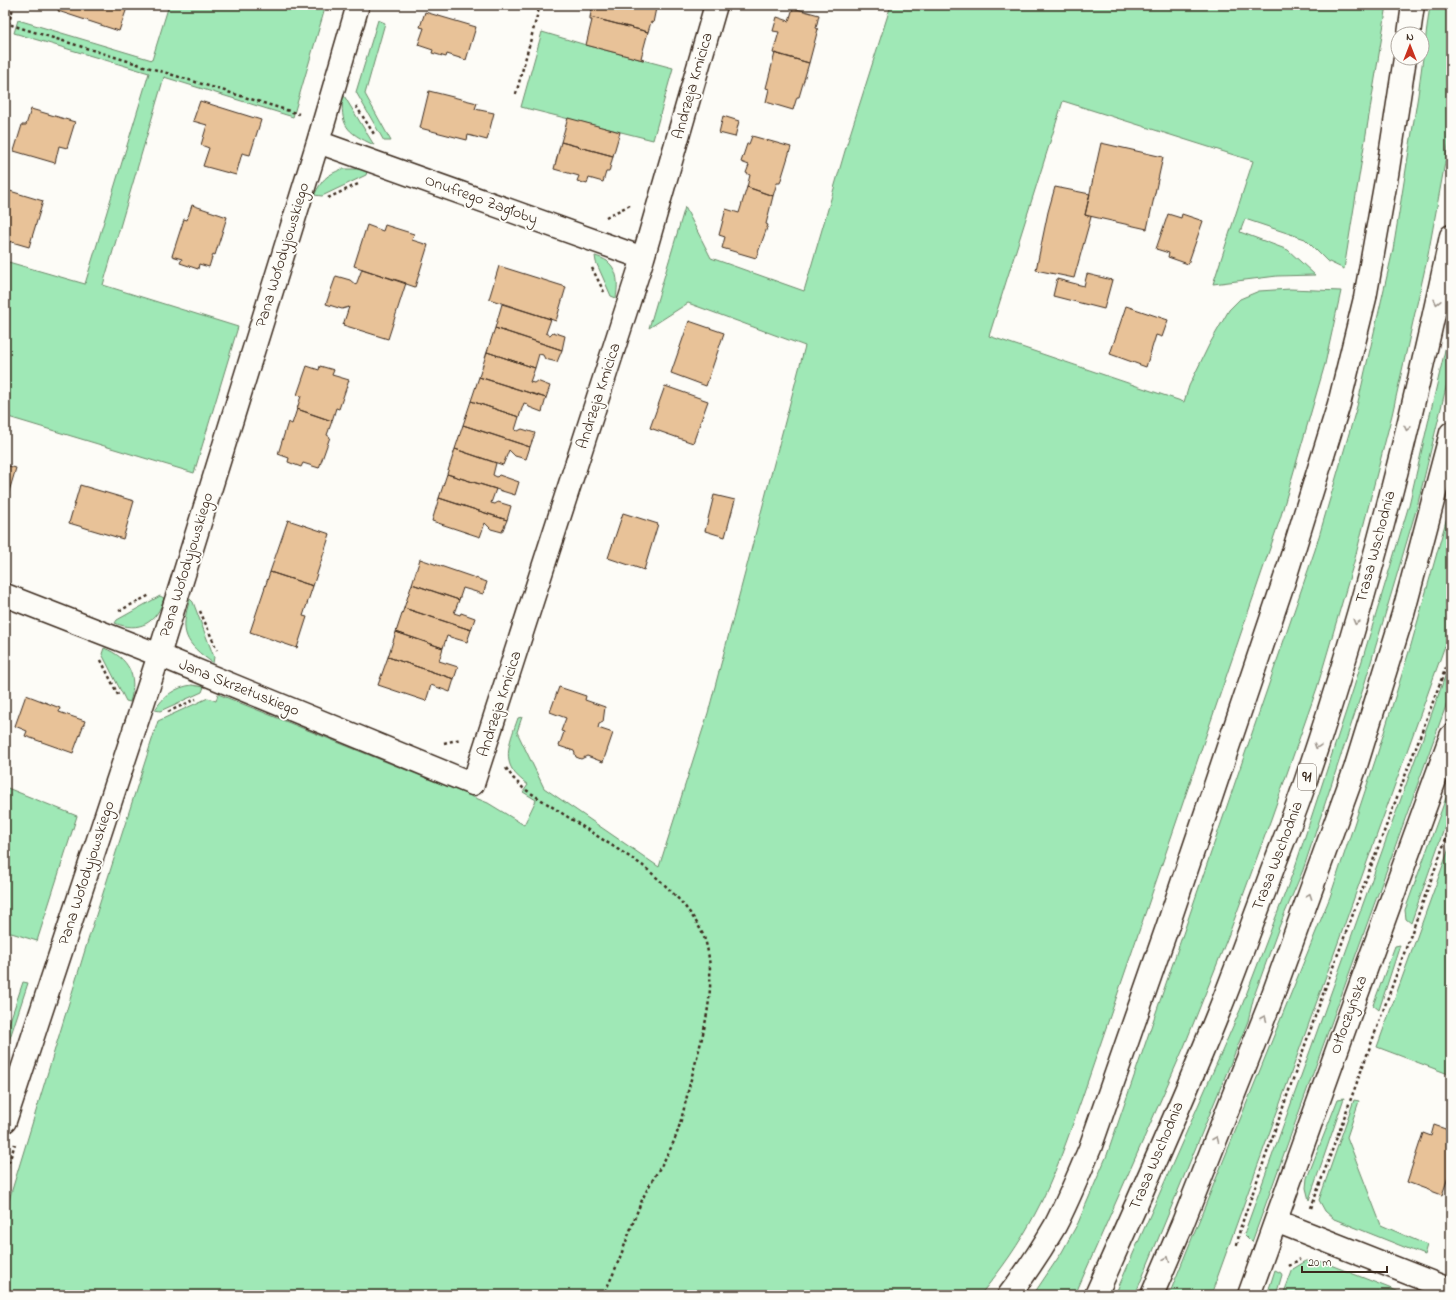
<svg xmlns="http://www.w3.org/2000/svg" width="1456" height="1300" font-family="'Indie Flower',sans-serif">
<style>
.green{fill:#9fe8b6;stroke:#6d896a}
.building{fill:#e8c298;stroke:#3b2a1e}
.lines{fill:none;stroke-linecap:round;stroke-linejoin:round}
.minor-casing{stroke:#3b2a1e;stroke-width:25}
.major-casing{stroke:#3b2a1e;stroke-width:25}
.path{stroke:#3b2a1e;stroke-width:2.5;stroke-dasharray:3 3;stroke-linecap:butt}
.minor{stroke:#fdfcf7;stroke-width:22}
.major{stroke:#fdfcf7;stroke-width:22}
.oneway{stroke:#9c938a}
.labels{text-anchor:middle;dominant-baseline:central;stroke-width:4;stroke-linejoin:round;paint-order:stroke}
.shield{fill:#fdfcf7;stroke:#75695f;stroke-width:1}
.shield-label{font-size:15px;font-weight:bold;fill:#3b2a1e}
.street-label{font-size:16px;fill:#3b2a1e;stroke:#fdfcf7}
</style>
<rect width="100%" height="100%" fill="#fdfcf7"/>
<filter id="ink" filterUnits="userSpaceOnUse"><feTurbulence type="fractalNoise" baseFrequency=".025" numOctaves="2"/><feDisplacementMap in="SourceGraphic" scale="8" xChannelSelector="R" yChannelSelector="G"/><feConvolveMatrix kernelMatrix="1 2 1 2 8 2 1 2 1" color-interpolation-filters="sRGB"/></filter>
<g filter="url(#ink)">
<path class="green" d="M169,5H326L293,117L164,77L103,285L238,327L194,473L5,416V261L85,284L149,73L14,33L18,20L152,60Z
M891,5H1387L1344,269L1327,261L1305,239L1245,219L1240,232L1288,250L1315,275L1277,276L1213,284L1253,161L1063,101L989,336L1184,402L1189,386L1209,345L1229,310L1240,299L1259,291L1290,289L1341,291L1325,364L1280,519L1082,1098C1068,1137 1055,1177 1035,1214C1020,1243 1001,1270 980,1295H5V1213L89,937L158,721L208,698L216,701L218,694L488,803L524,825L536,800L523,792L528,785C522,780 516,776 512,769C503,754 513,733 518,718L522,717L517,732L544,788L659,867L708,713L805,346L688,303L649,328L685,207L711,258L804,291L847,144Z
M1430,5H1451V130L1428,255L1392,415L1354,562L1317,688L1271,819L1229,934L1184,1047L1075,1295H1033L1062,1252L1078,1223L1107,1155L1315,550L1357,406L1393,250L1418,95Z
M378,20L385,23L365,94L391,141H384L356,92Z
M542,32L586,45L673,68L653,140L521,107Z
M343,94L374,145C346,132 340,126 343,94Z
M342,169H368L366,175L322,196L314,195C323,179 325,176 342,169Z
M595,256C599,257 604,259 607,261C619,271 618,285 616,298L611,296L596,262Z
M1451,324V367L1417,507L1363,689L1303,870L1279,927L1254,996L1248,1021L1135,1295H1115L1241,1008L1295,867L1354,687L1409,505Z
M1451,503V629L1211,1295H1169L1330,897L1377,755L1411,645Z
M160,596L164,598C157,623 139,633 115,623L117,620Z
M190,599L193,602L214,657L213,663C185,643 179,633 190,599Z
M104,648C129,658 138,676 130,702L126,701L102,654Z
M1451,660V692L1252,1242L1244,1234Z
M192,685L204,687L202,692L160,711L155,710C163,696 176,687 192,685Z
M1451,784V809L1411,923L1406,919L1405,910Z
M5,787L77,816L37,941L5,931Z
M1451,843V1075L1377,1047Z
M1400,945L1379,1010L1373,1005L1395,946Z
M23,982L28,983L5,1053V1036Z
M1344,1098L1309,1200L1306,1188L1307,1178L1338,1099Z
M1354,1100L1359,1101L1347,1137L1381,1225L1427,1245L1424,1255L1334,1219L1325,1211L1319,1200Z
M1306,1261L1323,1262L1407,1295H1387L1378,1291H1348L1340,1295H1283L1293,1269Z
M1275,1270L1281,1273L1282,1275L1276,1295H1267Z"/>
<path class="building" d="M60,5H128L119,31L58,11Z
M593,5H643L656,8L653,23L651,22L648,32L590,17Z
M793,8L819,15L816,28L818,29L809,63L773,53L779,32L773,31L777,17L789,21Z
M425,12L476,27L466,60L447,54L446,57L432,53L433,50L418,45L424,28L420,27Z
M590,17L648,32L641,58L644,59L643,60L586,45L592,20H590Z
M775,53L809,63L799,97H797L793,110L766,102L769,89L766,88Z
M429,91L477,103L475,109L494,113L487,140L468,135L467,140L420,128Z
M200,101L261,120L250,155L242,153L236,175L203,166L209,148L201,145L207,125L193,121Z
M31,109L75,122L67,148L59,146L55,163L14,151L22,125H26Z
M723,116L739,121L735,137L719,133Z
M568,118L620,132L613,156L561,142Z
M752,136L791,147L780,183H777L773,196L747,187L750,175L746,173L749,165L741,162L747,144H749Z
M561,142L613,156L609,172H606L603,182L589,178L587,184L577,181L579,176L554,169Z
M1101,143L1163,157L1147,229L1085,215Z
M747,187L773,196L766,224L768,225L756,258L722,248L725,237L719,235L726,209L739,213Z
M1055,187L1090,194L1085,215L1091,217L1074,278L1036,270L1048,212Z
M10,191L43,201L29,247L5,240V207Z
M192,205L227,217L215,255L213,254L209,267L199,264L198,269L180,263L182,259L172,256L184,219L187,220Z
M1168,214L1181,218L1182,214L1203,221L1188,264L1168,257L1169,253L1156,249Z
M367,225L383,231L385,225L414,234L412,240L428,245L415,287L354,266Z
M499,266L566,287L556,321L489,299Z
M362,269L406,283L388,339L343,325L349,307L342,309L326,304L336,276L350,280L356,285Z
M1087,274L1112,280L1104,309L1053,296L1057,279L1084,286Z
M502,304L551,319L546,333L550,335L553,332L565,336L562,350L495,328Z
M1126,306L1168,320L1162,337L1156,335L1146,367L1110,354Z
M689,321L724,333L706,386L671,373Z
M495,328L562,350L557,362L545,359L543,355L539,354L535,368L487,352Z
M487,352L535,368L530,382L534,383L537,381L550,386L546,398L479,377Z
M307,366L319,370L320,366L334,370L332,375L349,380L339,409L336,408L332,421L297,409L301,396L297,395Z
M479,377L546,398L542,412L529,407L527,404L524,403L519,417L471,401Z
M665,386L708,401L693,443L650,428Z
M471,401L519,417L515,430L518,431L522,429L535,433L530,447L463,425Z
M297,409L332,421L327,435L330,437L319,468L303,463L301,467L288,462L289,458L278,454L288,422L292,424Z
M463,425L530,447L526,459L515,456L509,450L503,465L455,449Z
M455,449L496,463L493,475L497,477L499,475L519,482L515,495L447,474Z
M5,465L16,468L5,505Z
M447,474L496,489L491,503L495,504L498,502L511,506L507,520L439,498Z
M80,485L134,501L123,539L69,523Z
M714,495L735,500L725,537L705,531Z
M439,498L507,520L502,532L491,529L485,523L480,537L432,521Z
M623,513L658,524L644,570L608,558Z
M288,520L330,534L313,586L270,572Z
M420,559L487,582L483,594L463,588L459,600L412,584Z
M270,572L313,586L303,616L307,617L297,648L250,632Z
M412,584L459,600L454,613L460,615L461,613L475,618L471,630L404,608Z
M404,608L471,630L467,642L447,636L443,648L396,632Z
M396,632L443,648L439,661L458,667L454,679L388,657Z
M388,657L454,679L450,692L431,685L426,701L378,685Z
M559,687L586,696L585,700L605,707L603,722L599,724L598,728L613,733L603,762L587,756L581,759L576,757L574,751L559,746L564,732L561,731L566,718L550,712Z
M26,695L60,708L59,712L85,721L73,753L25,736L27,731L15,726Z
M1434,1125L1451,1131V1169L1442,1195L1407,1182L1423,1133L1431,1136Z"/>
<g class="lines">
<g class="minor-casing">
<path id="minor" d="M1409,34L1413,5
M318,142L643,258
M5,595L159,655L473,784L643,258L716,5
M5,1121L159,655L318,142L358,5
M1276,1221L1451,1290
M1009,1295C1026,1273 1041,1250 1055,1226C1068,1201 1079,1174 1090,1148L1168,925L1285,578L1339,404L1365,298L1387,175L1405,58
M1249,1295L1356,997L1451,736"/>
</g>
<g class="major-casing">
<path id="major" d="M1096,1295C1137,1203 1179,1110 1217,1016C1234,975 1249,932 1265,890C1278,853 1294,817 1306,780C1367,602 1412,419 1451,236
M1152,1295L1182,1225L1268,1008L1355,769L1403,614L1451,433"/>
</g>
<path class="path" d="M5,23L299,114
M5,36L14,5
M516,94L540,5
M356,106L374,134
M328,198L358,184
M606,217L630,205
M592,268L604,292
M119,611L150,595
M200,611L217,650
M101,660L118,695
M168,712L196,699
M444,743L461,739
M506,768L513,778L523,788L642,865C665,884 697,913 706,943C718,990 702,1038 690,1083C686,1100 682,1119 676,1136C668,1158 652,1178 642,1200C629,1231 619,1265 603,1295
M5,1174L15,1144
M1311,1208L1451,825
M1237,1245L1240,1229L1327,983L1451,654
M1289,1266L1300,1259
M1220,1295L1222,1290"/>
<use href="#minor" class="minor"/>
<use href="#major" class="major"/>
</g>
<defs><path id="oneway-chevron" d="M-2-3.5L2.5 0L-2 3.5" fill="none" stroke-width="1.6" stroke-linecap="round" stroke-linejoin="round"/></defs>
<g class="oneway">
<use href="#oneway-chevron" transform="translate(1437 302) rotate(103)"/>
<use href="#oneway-chevron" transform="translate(1407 428) rotate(103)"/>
<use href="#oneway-chevron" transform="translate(1356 622) rotate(106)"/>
<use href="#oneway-chevron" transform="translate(1317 746) rotate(108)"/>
<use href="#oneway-chevron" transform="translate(1309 896) rotate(-70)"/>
<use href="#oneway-chevron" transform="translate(1264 1018) rotate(-68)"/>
<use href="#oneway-chevron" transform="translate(1216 1139) rotate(-68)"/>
<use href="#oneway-chevron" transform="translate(1167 1259) rotate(-67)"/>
</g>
</g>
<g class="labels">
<rect class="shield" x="1298" y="764" width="18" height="26" rx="3"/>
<g class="shield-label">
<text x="1307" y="777">91</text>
</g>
<g class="street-label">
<text transform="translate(693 86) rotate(-74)">Andrzeja Kmicica</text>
<text transform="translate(481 200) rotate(20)">Onufrego Zagłoby</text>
<text transform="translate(283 255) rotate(-73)">Pana Wołodyjowskiego</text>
<text transform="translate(599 396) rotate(-72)">Andrzeja Kmicica</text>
<text transform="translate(1376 547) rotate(-75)">Trasa Wschodnia</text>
<text transform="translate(187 565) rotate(-73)">Pana Wołodyjowskiego</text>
<text transform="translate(239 688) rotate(22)">Jana Skrzetuskiego</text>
<text transform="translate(500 704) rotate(-72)">Andrzeja Kmicica</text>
<text transform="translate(1278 856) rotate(-69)">Trasa Wschodnia</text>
<text transform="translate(87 873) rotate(-72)">Pana Wołodyjowskiego</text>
<text transform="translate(1349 1015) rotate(-70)">Otłoczyńska</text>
<text transform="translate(1157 1156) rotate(-67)">Trasa Wschodnia</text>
</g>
</g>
<rect width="1456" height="1300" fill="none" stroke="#fdfcf7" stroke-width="20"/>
<rect x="10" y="10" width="1436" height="1280" fill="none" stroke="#3b2a1e" stroke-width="1.5" filter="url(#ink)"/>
<g transform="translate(1410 46)"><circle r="19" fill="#fdfcf7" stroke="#afa8a0"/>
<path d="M0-3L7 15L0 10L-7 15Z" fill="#c8321e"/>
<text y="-6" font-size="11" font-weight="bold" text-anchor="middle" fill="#3b2a1e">N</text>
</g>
<path d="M1302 1266v6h85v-6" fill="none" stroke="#3b2a1e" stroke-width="2"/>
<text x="1308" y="1266" font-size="12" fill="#3b2a1e" stroke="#fdfcf7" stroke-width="3" paint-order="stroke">20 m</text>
</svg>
